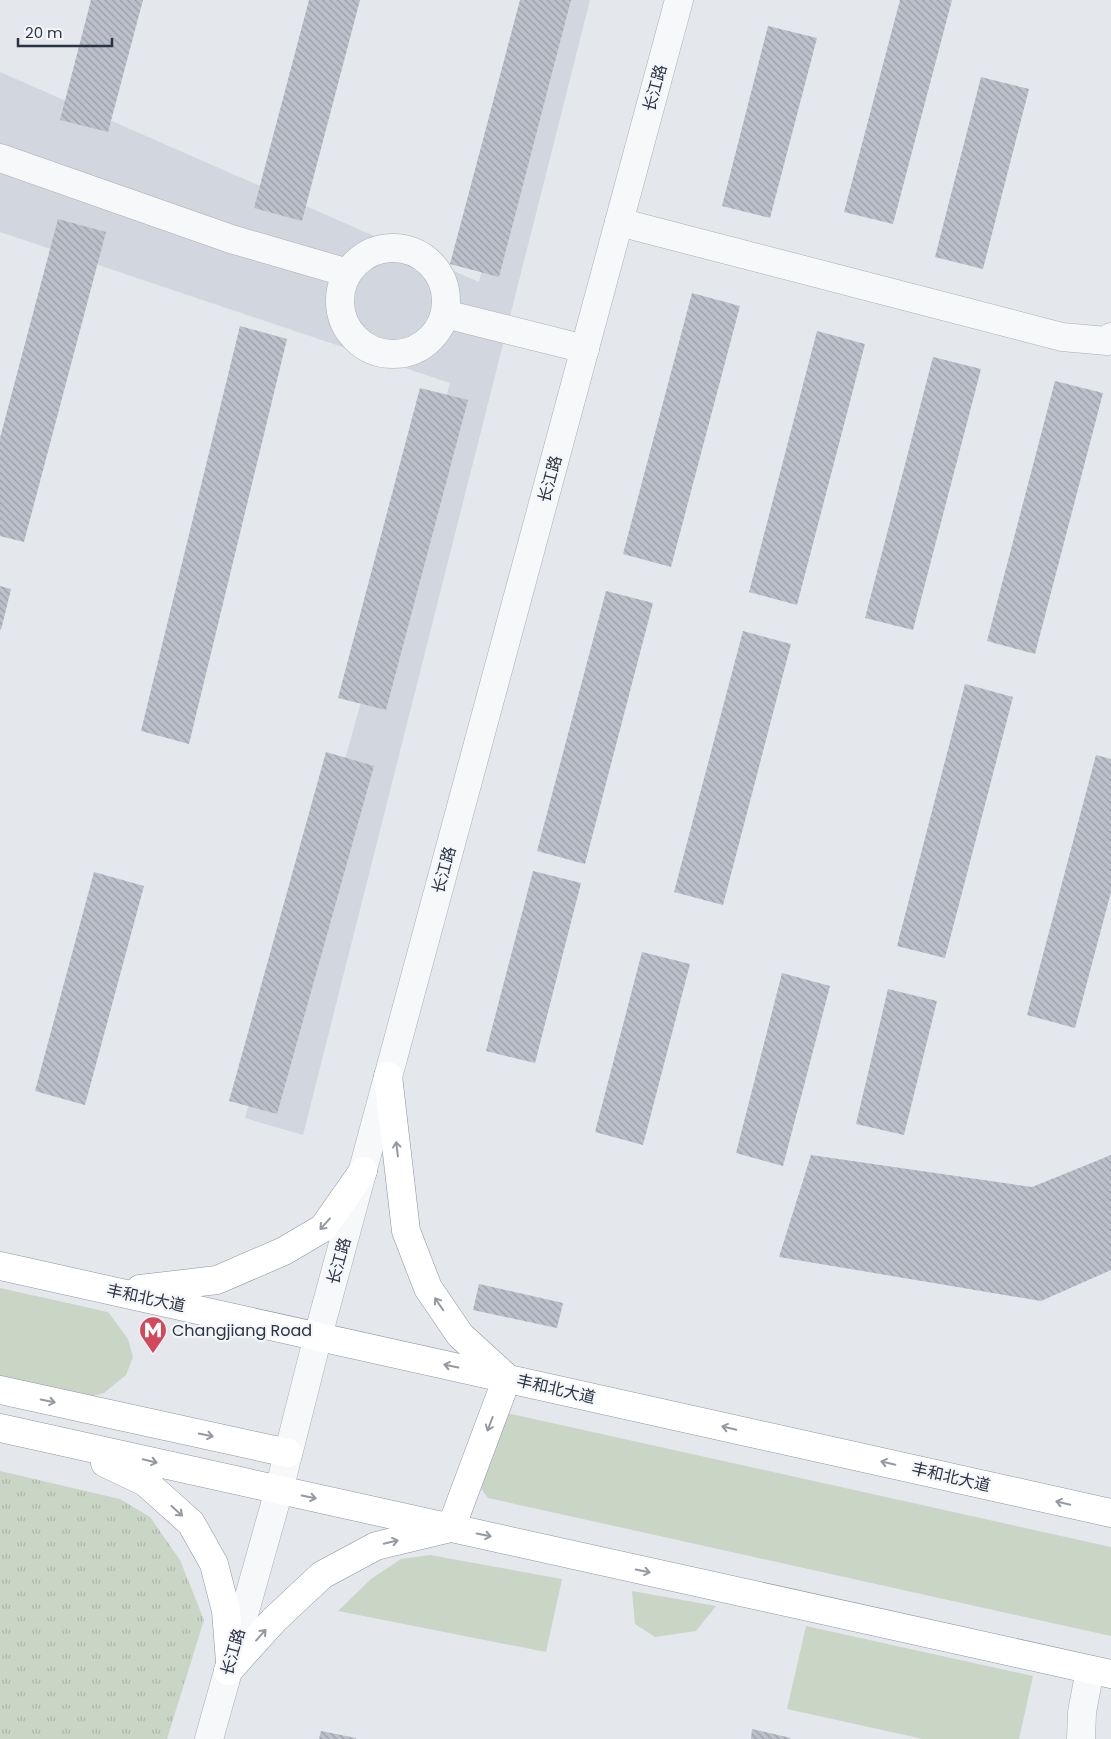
<svg xmlns="http://www.w3.org/2000/svg" width="1111" height="1739" font-family="Poppins,'Noto Sans SC',sans-serif">
<style>
.built{fill:#d2d6de}
.grass{fill:#c9d6c5}
.park{fill:url(#park-tufts)}
.building{fill:url(#building-back-hatch)}
.lines{fill:none;stroke-linecap:round;stroke-linejoin:round}
.minor-casing{stroke:#a9aeb7;stroke-width:29}
.tertiary-casing{stroke:#a9aeb7;stroke-width:29}
.trunk-casing{stroke:#8b94a3;stroke-width:29}
.minor{stroke:#f7f8fa;stroke-width:28}
.tertiary{stroke:#f7f8fa;stroke-width:28}
.trunk{stroke:#fff;stroke-width:28}
.oneway{stroke:#959aa2}
.labels{text-anchor:middle;dominant-baseline:central;stroke-width:4.5;stroke-linejoin:round;paint-order:stroke}
.street-label{font-size:16px;fill:#2b3445;stroke:#f4f6f9}
.poi-label{font-size:16px;fill:#2b3445;stroke:#f4f6f9;text-anchor:start}
</style>
<defs>
<pattern id="park-tufts" width="24" height="20" patternUnits="userSpaceOnUse" patternTransform="scale(1.25)"><rect width="24" height="20" fill="#c9d6c5"/><path d="M3 7l-1-3M5 7V3M7 7l1-3M15 17l-1-3M17 17v-4M19 17l1-3" fill="none" stroke="#adb8ab"/></pattern>
<pattern id="building-back-hatch" width="6" height="6" patternUnits="userSpaceOnUse" patternTransform="scale(1.25)"><rect width="6" height="6" fill="#bbc0ca"/><path d="M-1 5l2 2M0 0l6 6M5-1l2 2" fill="none" stroke="#989da6"/></pattern>
</defs>
<rect width="100%" height="100%" fill="#e4e7ec"/>
<path class="built" d="M551,0H590L303,1135L245,1118L450,383L0,232V72L479,282Z"/>
<path class="grass" d="M0,1288L108,1312L128,1339L133,1357L126,1375L104,1393L79,1400L0,1378Z
M498,1411L1111,1547V1636L488,1498L477,1483Z
M430,1555L562,1579L546,1652L338,1611L371,1579L401,1559Z
M632,1591L716,1606L696,1631L655,1637L635,1624Z
M806,1626L1033,1676L1019,1739H923L787,1709Z"/>
<path class="park" d="M0,1471L120,1499L150,1517L180,1560L204,1620L167,1739H0Z"/>
<path class="building" d="M91,0H143L108,132L60,120Z
M309,0H360L302,221L254,208Z
M520,0H571L499,277L450,264Z
M900,0H952L893,224L844,212Z
M768,26L817,38L770,218L722,206Z
M981,77L1029,89L983,269L935,257Z
M58,219L106,232L24,542L0,536V438Z
M692,293L740,306L671,567L623,554Z
M240,326L287,339L189,744L141,731Z
M817,331L865,344L797,605L749,592Z
M933,357L981,369L913,630L865,618Z
M1055,381L1103,393L1035,654L987,641Z
M420,388L468,400L386,710L338,698Z
M0,586L11,589L1,630L0,629Z
M606,591L653,603L585,864L537,851Z
M743,631L791,644L723,905L674,892Z
M965,684L1013,697L945,958L897,946Z
M326,752L374,766L277,1114L229,1101Z
M1096,755L1111,759V892L1075,1028L1027,1015Z
M533,871L581,883L535,1063L486,1051Z
M94,872L144,886L85,1105L35,1091Z
M642,952L690,964L643,1145L595,1132Z
M782,973L830,986L783,1166L736,1153Z
M888,989L937,1001L904,1135L856,1124Z
M811,1155L1032,1187L1111,1155V1270L1041,1301L779,1257Z
M479,1284L563,1303L557,1328L473,1310Z
M752,1729L791,1738L790,1739H751Z
M321,1731L356,1738V1739H319Z"/>
<g class="lines">
<g class="minor-casing">
<path id="minor" d="M0,158L231,239L348,273
M619,222L1062,337L1107,341L1111,337
M340 301a53 53 0 1 1 106 0a53 53 0 1 1-106 0Z
M445,314L585,349
M1081,1739L1082,1712L1090,1670"/>
</g>
<g class="tertiary-casing">
<path id="tertiary" d="M209,1739L279,1490L318,1336L679,0"/>
</g>
<g class="trunk-casing">
<path id="trunk" d="M0,1266L1111,1513
M140,1289L217,1280L284,1251L323,1228L363,1171
M0,1390L288,1453
M0,1428L1111,1674
M105,1463L145,1482L191,1523L214,1564L226,1611L230,1662
M228,1671L274,1620L322,1575L376,1546L451,1528L507,1378L460,1335L428,1288L406,1231L388,1076"/>
</g>
<use href="#minor" class="minor"/>
<use href="#tertiary" class="tertiary"/>
<use href="#trunk" class="trunk"/>
</g>
<defs><path id="oneway-shaft" d="M-6 0H5M1.5-3L5.5 0L1.5 3" fill="none" stroke-width="1.6" stroke-linecap="round" stroke-linejoin="round" transform="scale(1.25)"/></defs>
<g class="oneway">
<use href="#oneway-shaft" transform="translate(397 1149) rotate(-97)"/>
<use href="#oneway-shaft" transform="translate(325 1224) rotate(132)"/>
<use href="#oneway-shaft" transform="translate(439 1304) rotate(-124)"/>
<use href="#oneway-shaft" transform="translate(451 1366) rotate(-168)"/>
<use href="#oneway-shaft" transform="translate(48 1401) rotate(12)"/>
<use href="#oneway-shaft" transform="translate(490 1424) rotate(111)"/>
<use href="#oneway-shaft" transform="translate(729 1428) rotate(-167)"/>
<use href="#oneway-shaft" transform="translate(206 1435) rotate(12)"/>
<use href="#oneway-shaft" transform="translate(150 1461) rotate(13)"/>
<use href="#oneway-shaft" transform="translate(888 1463) rotate(-167)"/>
<use href="#oneway-shaft" transform="translate(309 1497) rotate(12)"/>
<use href="#oneway-shaft" transform="translate(1063 1503) rotate(-167)"/>
<use href="#oneway-shaft" transform="translate(177 1511) rotate(42)"/>
<use href="#oneway-shaft" transform="translate(484 1535) rotate(12)"/>
<use href="#oneway-shaft" transform="translate(391 1542) rotate(-13)"/>
<use href="#oneway-shaft" transform="translate(643 1571) rotate(12)"/>
<use href="#oneway-shaft" transform="translate(261 1635) rotate(-48)"/>
</g>
<defs>
<g id="metro-pin" transform="scale(1.4375)"><path d="M0 17L-7.5 6A9.5 9.5 0 1 1 7.5 6Z" fill="#d1495b" stroke="#f4f6f9"/><path d="M-5.5 5V-5H-3L0 0L3-5H5.5V5H3V-.5L0 4L-3-.5V5Z" fill="#fff"/></g>
</defs>
<g fill-rule="evenodd">
<use href="#metro-pin" x="153" y="1330"/>
</g>
<g class="labels">
<g class="street-label">
<text transform="translate(655 88) rotate(-75)">长江路</text>
<text transform="translate(550 479) rotate(-75)">长江路</text>
<text transform="translate(444 870) rotate(-75)">长江路</text>
<text transform="translate(339 1261) rotate(-75)">长江路</text>
<text transform="translate(146 1298) rotate(12)">丰和北大道</text>
<text transform="translate(556 1389) rotate(13)">丰和北大道</text>
<text transform="translate(951 1477) rotate(13)">丰和北大道</text>
<text transform="translate(233 1652) rotate(-74)">长江路</text>
</g>
<g class="poi-label">
<text x="172" y="1330">Changjiang Road</text>
</g>
</g>
<path d="M18 38v8h94v-8" fill="none" stroke="#2b3445" stroke-width="2.5"/>
<text x="25" y="38" font-size="15" fill="#2b3445" stroke="#f4f6f9" stroke-width="4" paint-order="stroke">20 m</text>
</svg>
